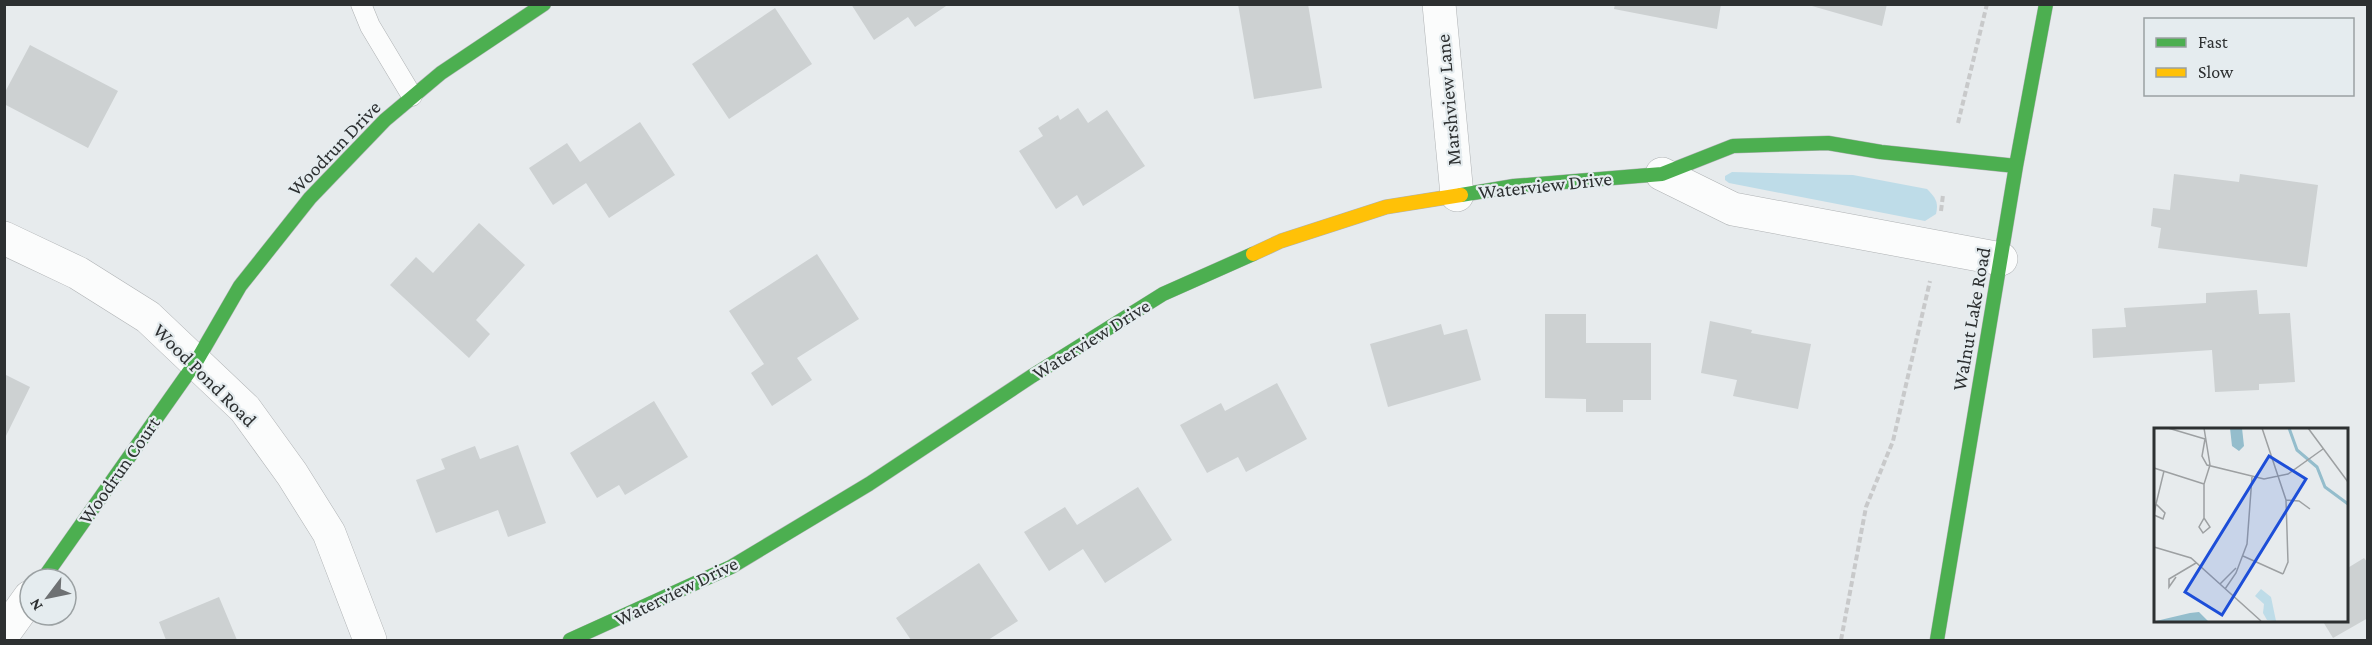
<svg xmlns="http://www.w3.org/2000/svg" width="2372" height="645" font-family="'Crimson Pro',serif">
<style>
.green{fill:#bedce8}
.building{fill:#cdd1d2}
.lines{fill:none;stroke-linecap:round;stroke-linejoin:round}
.lane-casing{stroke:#afb2b4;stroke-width:21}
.street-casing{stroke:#afb2b4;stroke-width:34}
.fast-casing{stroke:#afb2b4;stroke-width:15}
.slow-casing{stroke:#afb2b4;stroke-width:15}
.path{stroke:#c8c9ca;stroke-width:4;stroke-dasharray:6 3;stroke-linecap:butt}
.lane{stroke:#fbfcfc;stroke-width:20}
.street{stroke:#fbfcfc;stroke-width:33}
.fast{stroke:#4caf50;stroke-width:14}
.slow{stroke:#ffc107;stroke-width:14}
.labels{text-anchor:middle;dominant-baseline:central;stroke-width:4.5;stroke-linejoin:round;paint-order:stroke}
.street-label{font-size:20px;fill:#2d3031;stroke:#e5ecef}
.inset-river{fill:none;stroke:#94bdcc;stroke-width:3}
.inset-road{fill:none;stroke:#9da0a2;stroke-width:1.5}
.view{fill:#1d4ed8;fill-opacity:0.15;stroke:#1d4ed8;stroke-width:3}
.inset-edge{fill:none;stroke:#2d3031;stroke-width:3}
</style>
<rect width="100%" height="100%" fill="#e7ebed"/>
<path class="green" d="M1732,172L1853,175L1927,189C1935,197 1939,202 1936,214L1925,221L1729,183L1725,180V176Z"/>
<path class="building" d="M851,4H949L915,27L908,17L874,40Z
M1238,4H1308L1322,88L1254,99Z
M1615,4H1721L1717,29L1614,9Z
M1805,4H1887L1882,26Z
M775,8L812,64L729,119L692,64Z
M30,45L118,91L88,148L4,104V94Z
M1078,108L1088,123L1107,110L1145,166L1083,206L1077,195L1056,209L1019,151L1043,136L1038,128L1058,115L1060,120Z
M640,122L675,175L609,218L586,183L553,205L529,168L567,143L580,162Z
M2174,174L2239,182L2240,174L2318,185L2307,267L2158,248L2161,228L2151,226L2153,208L2170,210Z
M479,223L525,265L476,320L490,334L469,358L390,285L416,257L433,273Z
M817,254L859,319L797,358L812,380L772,406L751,373L764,364L729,311Z
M2257,290L2259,314L2290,313L2295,382L2259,384V390L2215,392L2212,350L2093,358L2092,329L2126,327L2124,308L2206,303V293Z
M1545,314H1586V343H1651V400H1623V412H1586V399L1545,398Z
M1710,321L1752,330L1751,333L1811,344L1798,409L1733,396L1737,380L1701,373Z
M1441,324L1444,335L1467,329L1481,380L1388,407L1370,344Z
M4,374L30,387L4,440Z
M1277,383L1307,439L1246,472L1238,457L1207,473L1180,425L1221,403L1225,411Z
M654,401L688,457L625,495L619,485L597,498L570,453Z
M518,445L546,523L508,537L498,510L436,533L416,480L445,469L441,459L475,446L480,459Z
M1138,487L1172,540L1105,583L1083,549L1049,571L1024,532L1065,507L1077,525Z
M2364,558L2368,563V618L2333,638L2322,620H2346V569Z
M979,563L1018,621L988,640H911L896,618Z
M219,597L237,640H166L159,622Z"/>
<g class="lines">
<g class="lane-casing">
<path id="lane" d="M361,4L370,26L412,96"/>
</g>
<g class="street-casing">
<path id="street" d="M1439,4L1457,195
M1662,174L1733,209L2001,259
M4,238L78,273L148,317L245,409L292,474L329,533L370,640
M4,633L30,597"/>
</g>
<g class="fast-casing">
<path id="fast" d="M1461,195L1514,186L1662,174L1733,146L1828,143L1881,152L2016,166
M43,579L196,362L240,286L310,198L385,120L441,73L544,4
M570,640L731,567L869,484L1032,376L1163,294L1253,254
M1937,640L2016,166L2046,4"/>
</g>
<g class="slow-casing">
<path id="slow" d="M1253,254L1281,241L1386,207L1461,195"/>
</g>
<path class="path" d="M1958,123L1987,4
M1941,211L1943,195
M1841,640L1866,507L1893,441L1930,281"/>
<use href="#lane" class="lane"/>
<use href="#street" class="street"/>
<use href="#fast" class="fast"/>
<use href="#slow" class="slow"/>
</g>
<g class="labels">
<g class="street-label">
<text transform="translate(1448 100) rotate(-95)">Marshview Lane</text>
<text transform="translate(334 148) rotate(-46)">Woodrun Drive</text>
<text transform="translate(1545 185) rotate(-6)">Waterview Drive</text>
<text transform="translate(1971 319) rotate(-80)">Walnut Lake Road</text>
<text transform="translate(1091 339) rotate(-32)">Waterview Drive</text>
<text transform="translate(205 375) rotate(45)">Wood Pond Road</text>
<text transform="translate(119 470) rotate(-55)">Woodrun Court</text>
<text transform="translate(676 591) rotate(-26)">Waterview Drive</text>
</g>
</g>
<g transform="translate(2154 428)">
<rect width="194" height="194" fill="#e7ebed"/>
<path d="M107,161L117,169L122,193L113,192L109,185L110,176L101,168Z" fill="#bedce8"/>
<path d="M76,0H88L90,18L85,23L78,18ZM45,184L54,193H2L36,185Z" fill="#94bdcc"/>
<path class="inset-river" d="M135,0L143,22L163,39L171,59L194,76"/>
<path class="inset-road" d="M14,0L51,11M50,0L56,37M108,0L132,72L134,134L129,146M154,0L194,54M51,11L48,28L53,37L110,51L134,46L169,21M0,40L50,56M132,72L145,73L156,81M2,76L11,85L9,91L0,87ZM2,76L10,43M50,90L56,99L49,105L45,99L50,90V56L56,37M0,119L37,130L107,193M89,128L129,146M22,149L15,159V151L42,135M66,156L82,140M71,161L82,145L93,116L98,49"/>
<path class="view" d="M115,28L152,51L68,187L31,164Z"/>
<rect width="194" height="194" class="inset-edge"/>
</g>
<rect width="2372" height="645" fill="none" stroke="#2d3031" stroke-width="12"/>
<rect x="2144" y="18" width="210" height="78" fill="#e5ecef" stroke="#9ba1a3" stroke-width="1.5"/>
<rect x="2156" y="38" width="30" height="9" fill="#4caf50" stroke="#9ba1a3" stroke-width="1.5"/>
<text x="2198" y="48" font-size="18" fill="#2d3031">Fast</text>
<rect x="2156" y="68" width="30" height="9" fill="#ffc107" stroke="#9ba1a3" stroke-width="1.5"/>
<text x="2198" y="78" font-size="18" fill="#2d3031">Slow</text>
<g transform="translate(48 597) rotate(238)"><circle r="28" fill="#e5ecef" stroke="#9ba1a3" stroke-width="1.5"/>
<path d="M0-4.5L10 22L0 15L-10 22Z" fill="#6e7173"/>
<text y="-9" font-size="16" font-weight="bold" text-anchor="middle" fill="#2d3031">N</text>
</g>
</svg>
